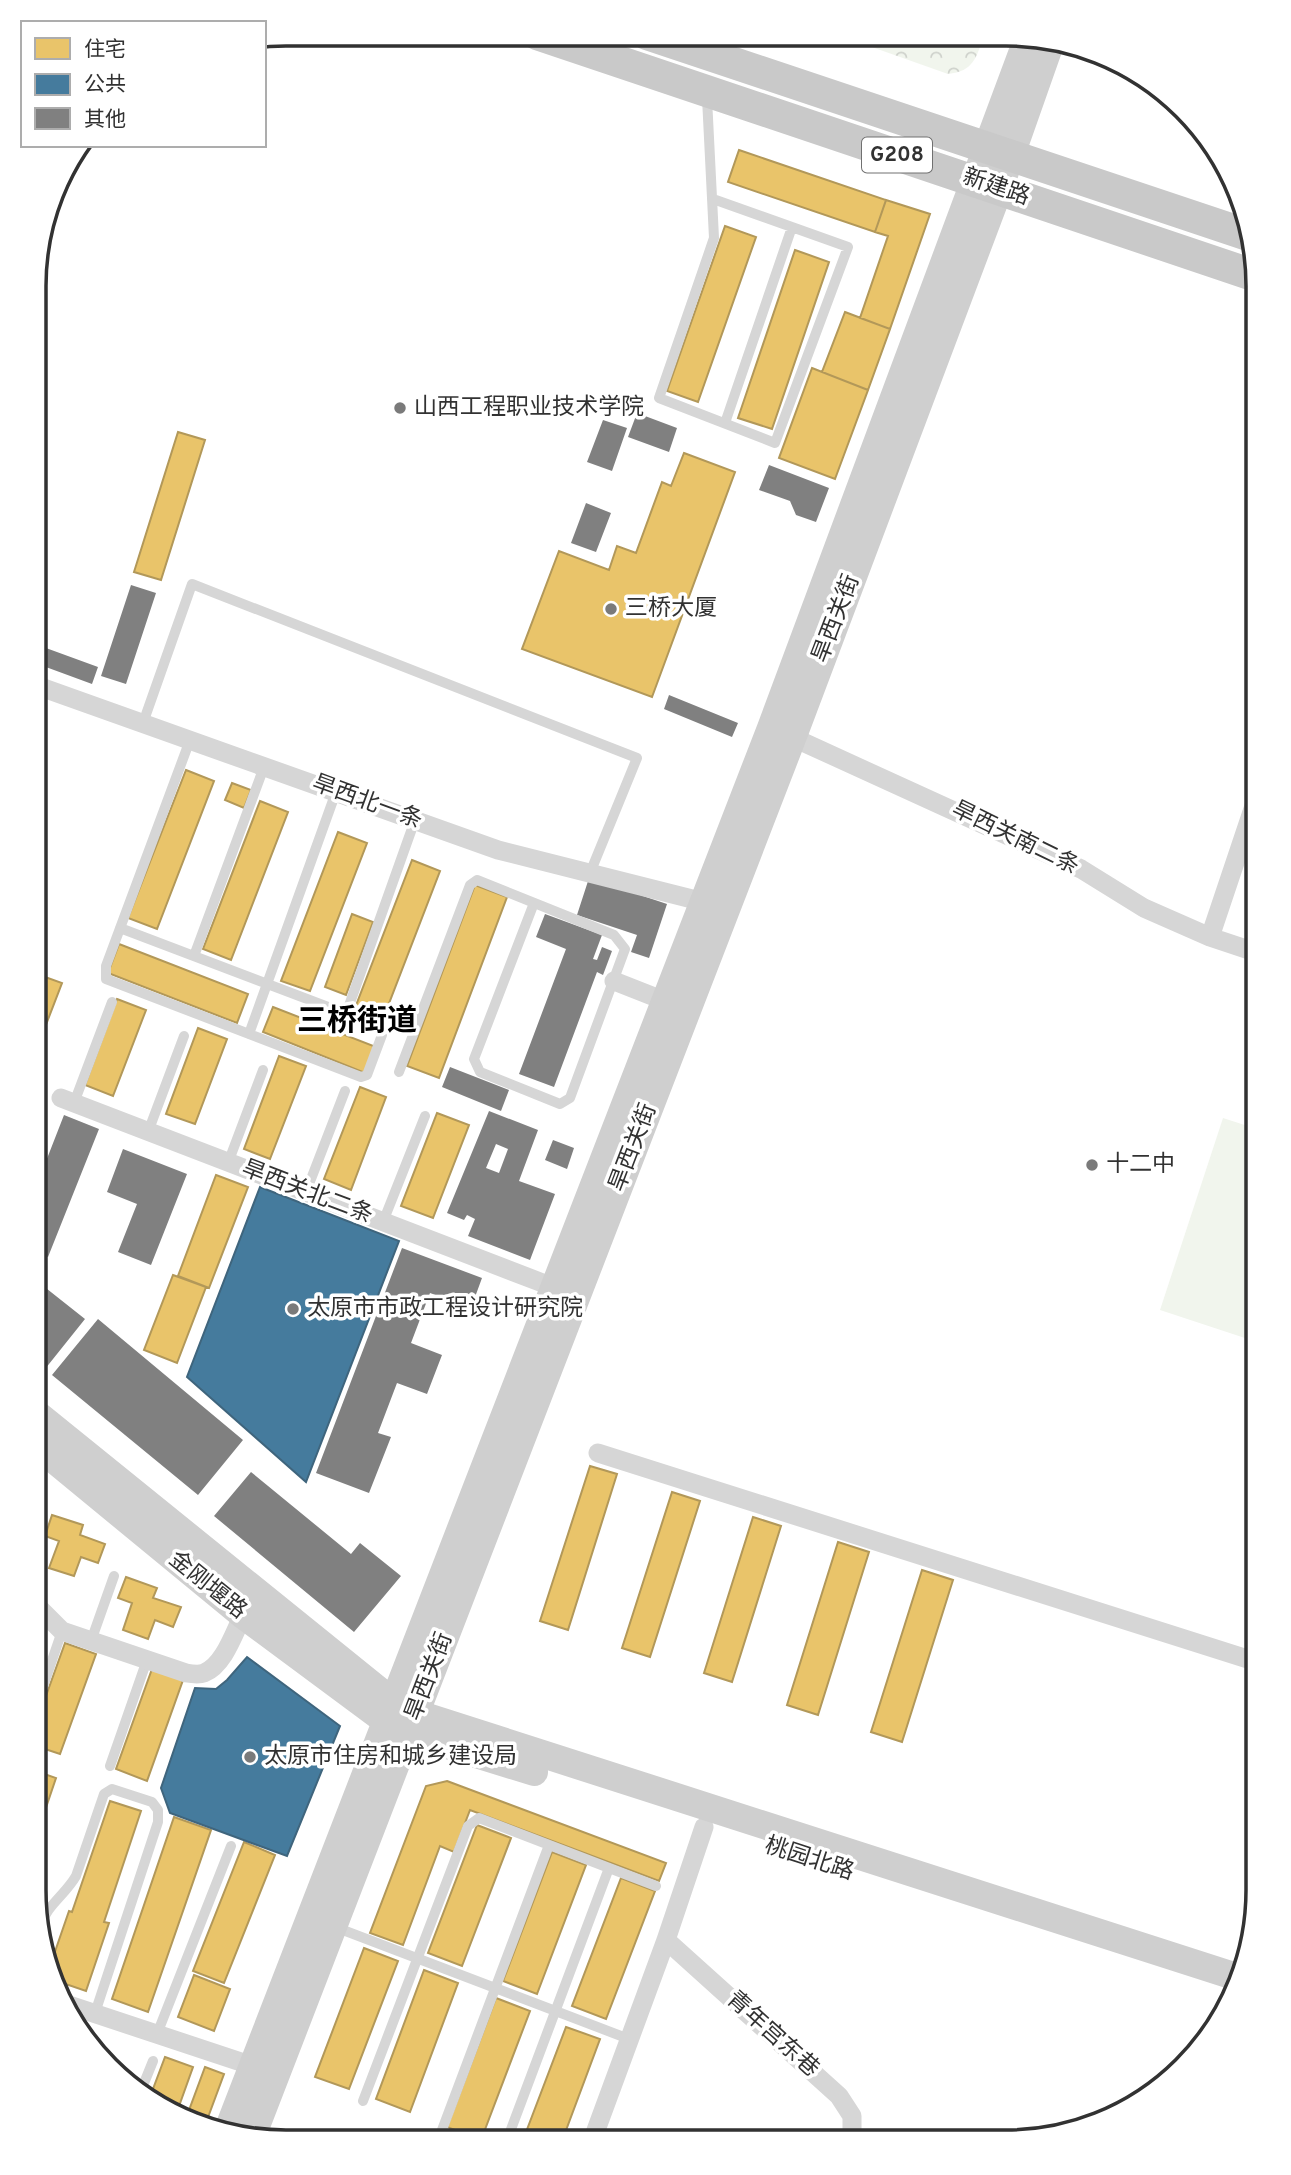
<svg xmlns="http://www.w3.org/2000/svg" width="1291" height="2175" font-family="Overpass,'Noto Sans SC',sans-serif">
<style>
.grass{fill:url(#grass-dots)}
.park{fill:url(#park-crowns)}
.pitch{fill:#f1f5ed}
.homes{fill:#e9c46a;stroke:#b29859;stroke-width:2}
.public{fill:#457b9d;stroke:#3f657d;stroke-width:2}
.building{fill:#808080;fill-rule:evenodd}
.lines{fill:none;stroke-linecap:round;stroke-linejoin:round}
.lane{stroke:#d6d6d6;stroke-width:10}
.street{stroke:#d6d6d6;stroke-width:19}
.secondary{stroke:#cfcfcf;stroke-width:28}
.primary{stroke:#c9c9c9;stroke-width:32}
.poi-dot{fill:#7a7a7a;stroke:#fff;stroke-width:2.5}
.labels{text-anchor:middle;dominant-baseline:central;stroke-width:7;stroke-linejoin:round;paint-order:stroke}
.shield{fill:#fff;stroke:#707070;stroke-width:2}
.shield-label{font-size:21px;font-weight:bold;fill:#323232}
.street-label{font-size:23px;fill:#323232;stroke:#fff}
.poi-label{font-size:23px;fill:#323232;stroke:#fff;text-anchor:start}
.district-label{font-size:30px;font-weight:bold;fill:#000;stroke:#fff}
.rim{fill:none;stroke:#323232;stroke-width:3.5}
</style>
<defs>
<pattern id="grass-dots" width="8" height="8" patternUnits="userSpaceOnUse" patternTransform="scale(1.75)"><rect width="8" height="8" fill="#f1f5ed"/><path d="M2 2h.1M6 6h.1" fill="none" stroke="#cfd2cc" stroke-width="1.8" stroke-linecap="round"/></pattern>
<pattern id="park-crowns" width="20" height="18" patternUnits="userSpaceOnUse" patternTransform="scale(1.75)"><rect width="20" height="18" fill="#f1f5ed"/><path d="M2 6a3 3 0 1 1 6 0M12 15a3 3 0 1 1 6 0" fill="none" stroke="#cfd2cc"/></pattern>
</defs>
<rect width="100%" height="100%" fill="#fff"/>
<path class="grass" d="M34,1616C55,1644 45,1656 34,1686Z"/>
<path class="park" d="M838,35H984C976,58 974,71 948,74Z"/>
<path class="pitch" d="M1223,1118L1257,1129V1342L1160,1310Z"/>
<path class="homes" d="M739,150L886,200L875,232L728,182Z
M886,200L930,214L890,329L860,318L888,236L875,232Z
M725,226L756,237L698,402L667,391Z
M795,250L829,262L772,429L738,418Z
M845,312L890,329L868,390L822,372Z
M812,368L868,390L835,479L779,458Z
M178,432L205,440L161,580L134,572Z
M684,453L735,472L652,697L522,649L559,551L609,570L617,546L636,553L662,482L671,486Z
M186,770L214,781L157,929L128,918Z
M232,783L251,790L244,808L225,800Z
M260,801L288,812L231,960L203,949Z
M338,832L367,843L310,991L281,981Z
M412,860L440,871L383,1019L355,1008Z
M475,885L507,897L439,1078L407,1066Z
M352,914L373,922L346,995L325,987Z
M119,944L248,994L237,1023L108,973Z
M34,973L62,983L34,1056Z
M117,999L146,1010L113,1096L85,1085Z
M273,1007L376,1047L365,1073L263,1032Z
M198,1028L227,1039L195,1124L166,1114Z
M279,1056L306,1066L270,1159L244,1149Z
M360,1087L386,1097L351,1190L324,1179Z
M437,1113L469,1125L433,1218L401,1206Z
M216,1175L248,1187L209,1288L178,1276Z
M173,1275L206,1287L177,1363L144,1350Z
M590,1466L617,1474L568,1630L540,1621Z
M672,1492L700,1501L650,1657L622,1648Z
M52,1515L83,1525L80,1535L105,1544L98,1563L81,1557L74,1576L49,1568L59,1541L45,1536Z
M753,1517L781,1526L732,1682L704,1673Z
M838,1542L869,1552L818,1715L787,1705Z
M922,1570L953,1580L902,1742L871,1732Z
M126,1577L157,1588L153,1598L181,1607L173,1627L155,1620L148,1639L123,1630L132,1603L118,1598Z
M65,1643L96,1654L60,1754L33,1745V1732Z
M152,1669L183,1680L147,1781L116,1769Z
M33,1770L56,1778L33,1846Z
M447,1781L666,1863L659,1881L470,1810L454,1852L440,1846L403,1945L370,1933L426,1786Z
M110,1801L141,1811L104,1922L109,1923L86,1991L51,1979L49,1969L69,1911L72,1912Z
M174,1817L211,1830L148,2012L112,1999Z
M477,1825L511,1838L462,1966L428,1953Z
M244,1842L275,1855L224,1983L193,1971Z
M552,1852L586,1865L537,1994L503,1981Z
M621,1878L655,1891L606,2019L572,2006Z
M364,1948L398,1961L349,2089L315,2077Z
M424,1970L458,1983L410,2112L376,2099Z
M194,1975L230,1989L214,2031L178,2017Z
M496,1998L530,2011L481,2140L447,2127Z
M566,2027L600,2039L562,2141L523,2140Z
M165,2057L193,2067L178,2109L150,2097Z
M205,2067L224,2074L207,2120L188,2113Z"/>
<path class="public" d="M260,1187L399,1241L306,1482L187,1377Z
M247,1657L340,1726L287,1856L170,1813L161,1788L195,1688L216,1689L227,1680Z"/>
<path class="building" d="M637,413L677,428L669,452L628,437Z
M603,420L627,428L612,471L587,462Z
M769,465L829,488L816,522L796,515L790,501L759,490Z
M586,503L611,513L596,552L571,543Z
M131,585L156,593L126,684L101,676Z
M35,644L98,667L92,684L35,663Z
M669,695L738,723L732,737L664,709Z
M589,878L667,904L649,958L631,952L637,935L577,915Z
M545,914L602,935L593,959L597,960L602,947L612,951L603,975L597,972L554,1087L519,1074L566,949L536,937Z
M450,1067L509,1090L501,1111L442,1087Z
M489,1111L538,1130L519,1181L555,1194L530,1260L468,1236L475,1219L467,1215L464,1220L447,1213ZM496,1144L508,1149L499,1173L486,1168Z
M64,1115L99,1129L48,1257L34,1251V1192Z
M553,1140L574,1148L567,1169L545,1160Z
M123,1149L187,1174L151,1265L118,1252L137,1204L107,1192Z
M402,1248L482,1278L471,1308L430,1293L411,1343L442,1355L427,1394L397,1383L378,1433L391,1437L369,1493L316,1473Z
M37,1281L85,1319L41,1374L34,1368V1284Z
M98,1319L243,1440L198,1495L52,1375Z
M251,1472L351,1554L360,1543L401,1576L354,1632L214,1516Z"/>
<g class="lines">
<path class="lane" d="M707,98L714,238L659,398L775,443L848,247L713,199
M725,423L792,227
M143,723L192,584L637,758L590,873
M120,928L381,1027L382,1035L367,1075L361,1077L106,979V966L190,740
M194,956L264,767
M346,1014L415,820
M249,1034L336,792
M399,1072L470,885L477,880L614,935L625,949L570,1098L560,1104L480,1072L474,1059L534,903
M74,1103L112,1002
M148,1132L184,1036
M228,1163L263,1070
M306,1192L345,1091
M383,1222L425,1116
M91,1641L114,1576
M33,1716L62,1631
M110,1766L147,1660
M40,1926C48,1904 65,1895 76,1876L104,1794L112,1789L152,1802L158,1810V1822L95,2013
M335,1927L629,2039
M157,2034L231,1846
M123,2078L142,2086
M140,2093L153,2061
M363,2101L468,1826L479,1818L656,1886
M442,2130L549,1845
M507,2140L609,1868"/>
<path class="street" d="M35,685L498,850L704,902
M783,733L1081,869L1144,908L1210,937L1258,953
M1210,937L1258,794
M614,981L675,1005
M61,1098L553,1287
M598,1453L1257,1662
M34,1603L62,1631L186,1673C192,1674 199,1675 204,1673C224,1665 234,1633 243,1615
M666,1940L839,2096L852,2116V2135L859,2141
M66,2004L253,2066
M592,2141L666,1940L704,1827"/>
<path class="secondary" d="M34,1412L394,1703L415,1713L1240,1978
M34,1443L243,1615L386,1721L408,1733L534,1772
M228,2130L771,728L1029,35
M251,2139L793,736L999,189L1051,41"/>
<path class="primary" d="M537,34L1256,276
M647,34L1248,235"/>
</g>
<g class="poi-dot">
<circle cx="400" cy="408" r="7"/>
<circle cx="611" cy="609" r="7"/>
<circle cx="1092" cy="1165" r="7"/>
<circle cx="293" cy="1309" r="7"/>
<circle cx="250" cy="1757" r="7"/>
</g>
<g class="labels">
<rect class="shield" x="862" y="137.5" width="70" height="35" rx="5"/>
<g class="shield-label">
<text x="897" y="155">G208</text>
</g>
<g class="street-label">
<text transform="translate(996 188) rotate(19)">新建路</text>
<text transform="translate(837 619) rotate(-69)">旱西关街</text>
<text transform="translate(367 803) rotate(20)">旱西北一条</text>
<text transform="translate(1015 839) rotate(26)">旱西关南二条</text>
<text transform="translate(634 1148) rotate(-69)">旱西关街</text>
<text transform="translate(307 1193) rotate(21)">旱西关北二条</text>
<text transform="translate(207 1586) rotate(39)">金刚堰路</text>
<text transform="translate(430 1677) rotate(-69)">旱西关街</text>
<text transform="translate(809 1860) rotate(18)">桃园北路</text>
<text transform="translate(772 2035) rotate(42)">青年宫东巷</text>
</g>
<g class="poi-label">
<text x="414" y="408">山西工程职业技术学院</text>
<text x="625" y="609">三桥大厦</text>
<text x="1106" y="1165">十二中</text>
<text x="307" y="1309">太原市市政工程设计研究院</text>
<text x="264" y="1757">太原市住房和城乡建设局</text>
</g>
<g class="district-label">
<text x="357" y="1022">三桥街道</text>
</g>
</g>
<path d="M0 0H1291V2175H0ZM286 46H1006A240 240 0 0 1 1246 286V1890A240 240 0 0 1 1006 2130H286A240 240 0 0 1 46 1890V286A240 240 0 0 1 286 46Z" fill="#fff" fill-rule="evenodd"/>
<path class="rim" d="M286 46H1006A240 240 0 0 1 1246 286V1890A240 240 0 0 1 1006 2130H286A240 240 0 0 1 46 1890V286A240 240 0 0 1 286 46Z"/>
<rect x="21" y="21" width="245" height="126" fill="#ffffff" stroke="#adadad" stroke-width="2"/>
<rect x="35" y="38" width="35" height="21" fill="#e9c46a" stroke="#adadad" stroke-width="2"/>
<text x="84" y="56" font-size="21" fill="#323232">住宅</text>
<rect x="35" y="74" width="35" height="21" fill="#457b9d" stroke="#adadad" stroke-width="2"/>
<text x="84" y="91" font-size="21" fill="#323232">公共</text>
<rect x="35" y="108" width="35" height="21" fill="#808080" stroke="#adadad" stroke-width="2"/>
<text x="84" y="126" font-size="21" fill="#323232">其他</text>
</svg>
